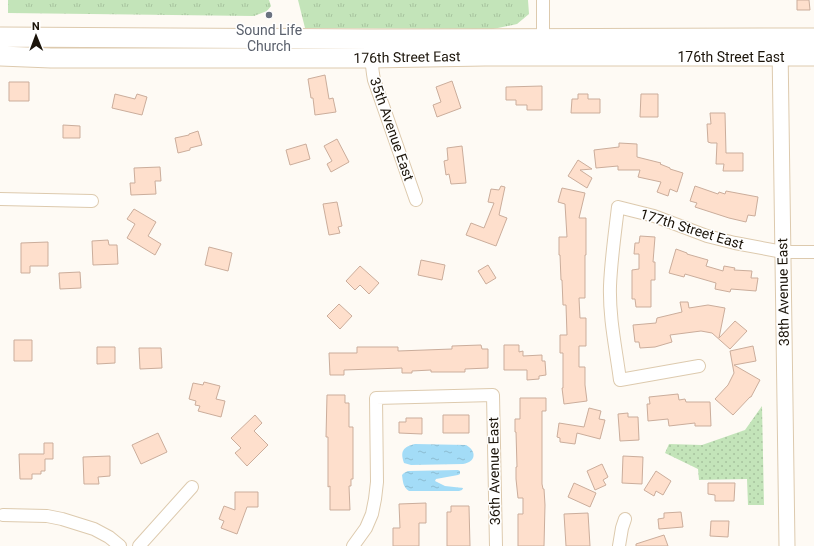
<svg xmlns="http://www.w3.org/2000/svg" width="814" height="546" font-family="Roboto,sans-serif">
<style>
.grass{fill:url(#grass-tufts)}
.park{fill:url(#park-dots)}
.water{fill:url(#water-ripples)}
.building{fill:#fedfcc;stroke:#cbad9b}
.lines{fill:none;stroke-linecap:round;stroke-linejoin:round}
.minor-casing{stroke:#ddcaae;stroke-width:14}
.tertiary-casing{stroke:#ddcaae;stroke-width:17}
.primary-casing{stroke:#ddcaae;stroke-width:21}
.minor{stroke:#fff;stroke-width:12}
.tertiary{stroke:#fff;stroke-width:15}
.primary{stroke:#fff;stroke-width:19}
.worship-dot{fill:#6b7280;stroke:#fff;stroke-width:1.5}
.labels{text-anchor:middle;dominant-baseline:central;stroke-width:3;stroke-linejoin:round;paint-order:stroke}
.worship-label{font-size:14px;fill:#5b616d;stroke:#fff}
.street-label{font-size:14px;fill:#1b140a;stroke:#fff}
</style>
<defs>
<pattern id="grass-tufts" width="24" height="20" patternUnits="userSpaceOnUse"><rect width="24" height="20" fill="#c3e4b9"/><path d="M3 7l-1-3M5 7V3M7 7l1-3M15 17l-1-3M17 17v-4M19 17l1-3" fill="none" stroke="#a7c39e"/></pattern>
<pattern id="park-dots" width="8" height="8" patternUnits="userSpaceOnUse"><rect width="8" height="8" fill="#c3e4b9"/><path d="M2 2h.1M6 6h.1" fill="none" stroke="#a7c39e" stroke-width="1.8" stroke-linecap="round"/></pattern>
<pattern id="water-ripples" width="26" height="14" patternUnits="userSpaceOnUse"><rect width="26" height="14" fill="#a3dcf7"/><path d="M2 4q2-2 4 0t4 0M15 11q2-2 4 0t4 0" fill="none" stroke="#8cbcd2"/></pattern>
</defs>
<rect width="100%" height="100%" fill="#fefaf4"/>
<path class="grass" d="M8,0H269L271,6L267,11L254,16L8,13Z
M298,0H528L529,14L517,24L493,29L305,28Z"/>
<path class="park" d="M762,406L764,505H748L747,479L699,480L698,469L665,453L669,444L702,445L745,430Z"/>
<path class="water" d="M415,444L466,445C477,451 476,462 463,464L411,465L404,463C400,451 403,447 415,444Z
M458,470L460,471V474L458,475L436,479L435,481L445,486L463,488L462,490L459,491H409C403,487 403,482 402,475L404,473L408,471Z"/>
<path class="building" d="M797,0H809L810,10H797Z
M325,75L329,99L333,98L336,112L315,115L313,98H311L308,79Z
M452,81L461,108L437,117L433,105L441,102L436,87Z
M9,82H29V101H9Z
M542,86V110H527V105H516V100H506V87Z
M115,94L135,99L137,94L147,97L142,115L112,108Z
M578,94H588V99H600V113H571L572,99H578Z
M641,94H658V117H640Z
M710,113H725L726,153H743V171H723L724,164H716L717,143H711L708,142L707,124H711Z
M63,125L80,126V138H63Z
M198,131L202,145L190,148V150L178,153L175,138L189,135V134Z
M337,139L349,162L331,172L327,164L332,161L324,146Z
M619,143L637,144V157L661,163L660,164L670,168V169L683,173L677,192L670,189L668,196L657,192L661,182L638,177L640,170H618V166L596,168L594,150L619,147Z
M306,144L310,159L290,165L286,150Z
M462,146L466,183L451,184L449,174L446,175L444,161L448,160L447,148Z
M578,160L592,169L580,170L592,178L587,188L568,176Z
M160,167L161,181H155L156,194L131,195L130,183H135L134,168Z
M501,186L505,187L499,215L507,218L496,246L466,235L471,223L484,228L494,203L488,202L491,189L499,190Z
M695,186L718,194L719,192L725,194L726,191L758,197L755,216L748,215L746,222L729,218L695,207L697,203L690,201Z
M562,188L585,193L579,218H586V255H585V298H579L580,318H586V346H579V367H585V385L587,401L564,404L562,388H563V353H560V335H567L566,305H563L562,280H561L560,255H559V237H567L565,204L558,202Z
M337,202L342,226L338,227L340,233L329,235L323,204Z
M134,209L156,222L148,236L161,244L155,255L127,238L135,224L127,219Z
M640,236L655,237L653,262H655V280H651V307H636L635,299H632V270L639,269V254H634L635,243H639Z
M108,240L109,245H117L118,264L93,265L92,241Z
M48,242V266H30V273H21V243Z
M209,247L232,253L228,271L205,265Z
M676,249L687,253V254L708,260L706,266L723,271L724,266L735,268L734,270L752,271L751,278H758L756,291L731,289L730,292L715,289L716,283L685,274L684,277L669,273Z
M421,260L445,265L442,280L418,275Z
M488,265L496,278L486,284L478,271Z
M360,266L379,283L369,294L360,285L355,290L346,281Z
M80,272L81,288L60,289L59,273Z
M680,302H688L689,308L708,305L725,308L719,338L735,321L747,331L730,349L712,333L701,331L670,335L672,342L655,347L640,348L639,342H635L633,325L656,323L657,318L682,312Z
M339,304L352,316L340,329L327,316Z
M14,340H32V361H14Z
M481,345L482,349H488V368L465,369V372H431V370L412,371V373H402V368L344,370V375H330L329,353H357V347H398V351L452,349V346Z
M504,345H519V352L523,351V356L542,355V361H545L546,375L539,376V379L527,380V370H504Z
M753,346L756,361L734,365L760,380L751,397H750L733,415L715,399L728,385L734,373L730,351Z
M97,347H115V363L97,364Z
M139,348H161L162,368L140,369Z
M204,382L220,386L216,399L225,401L221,417L198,411L200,406L195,405L196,401L189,399L193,383L203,385Z
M678,394L679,400L685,399L686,402H710L711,426H695V423L669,426L668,419L648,421L647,404H650L649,397Z
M327,395H345V403H349V427H353V479H351V486H349L350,510H330V486L328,487V437H326Z
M520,398H546V411H542V484L543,489H544L545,505L544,546H518V514H523V498H518L516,479V467H517L516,432H515V419H520Z
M589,408L601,411L599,419L605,420L600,439L577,433L575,444L560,442V438L557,437L559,423L584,427Z
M628,413V417H638L639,440L620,441L618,414Z
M255,415L262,423L254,431L268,445L247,466L235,453L241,448L231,438Z
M443,415H469V433H443Z
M406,418H422V434L399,433V422H406Z
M158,433L167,452L141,464L132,445Z
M44,443H53V459H45V471H41V474H32V479H20L19,454H44Z
M110,456V476L98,477L99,484H84L83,457Z
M623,456L643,457L642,484L622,483Z
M602,464L608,477L603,480L606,485L595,490L587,471Z
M656,471L671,481L663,495L656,491L654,496L644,490Z
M574,483L596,493L590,507L568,497Z
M708,483H735L734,501H715V495L708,494Z
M235,492H258V507H247L237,534L221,528L224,521L219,519L224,506L235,510Z
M426,503V523H419V546H393V528H400L399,504Z
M451,506H469L470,546H447V512H451Z
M681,512L683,527L659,529L658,519L664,518V513Z
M588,513L590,546H566L564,514Z
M711,521H729L728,537L710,536Z
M664,535L668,546H636V544Z"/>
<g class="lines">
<g class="minor-casing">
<path id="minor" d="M543,0V45
M371,58L373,74L374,80L416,200
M0,199L92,201
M699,366L620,380C616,349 609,318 610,286C611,260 615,233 618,207L654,216L707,236L735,243L783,252H814
M3,515L47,516L62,519L94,529L109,537L120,546
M139,546L192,487
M353,546L366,528L372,514L375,499L377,482L376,398L493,395L496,546
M619,546L622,528L625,519"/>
</g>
<g class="tertiary-casing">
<path id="tertiary" d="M780,46L787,546"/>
</g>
<g class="primary-casing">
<path id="primary" d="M0,37L370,39L814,38
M0,56L51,58H371L485,56H814"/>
</g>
<use href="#minor" class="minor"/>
<use href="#tertiary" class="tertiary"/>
<use href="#primary" class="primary"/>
</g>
<circle class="worship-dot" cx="269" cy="15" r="4"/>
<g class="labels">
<g class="worship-label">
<text x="269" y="30">Sound Life<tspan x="269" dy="16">Church</tspan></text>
</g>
<g class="street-label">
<text transform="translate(407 57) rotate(-1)">176th Street East</text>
<text x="731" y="57">176th Street East</text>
<text transform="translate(392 129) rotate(71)">35th Avenue East</text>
<text transform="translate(692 229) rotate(17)">177th Street East</text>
<text transform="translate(783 292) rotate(-91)">38th Avenue East</text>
<text transform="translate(494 471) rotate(-91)">36th Avenue East</text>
</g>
</g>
<g transform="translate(36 36) rotate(359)" stroke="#ffffff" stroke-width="3" paint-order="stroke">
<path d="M0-3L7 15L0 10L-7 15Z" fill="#1b140a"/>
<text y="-6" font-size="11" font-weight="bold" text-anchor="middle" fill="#1b140a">N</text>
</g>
</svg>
